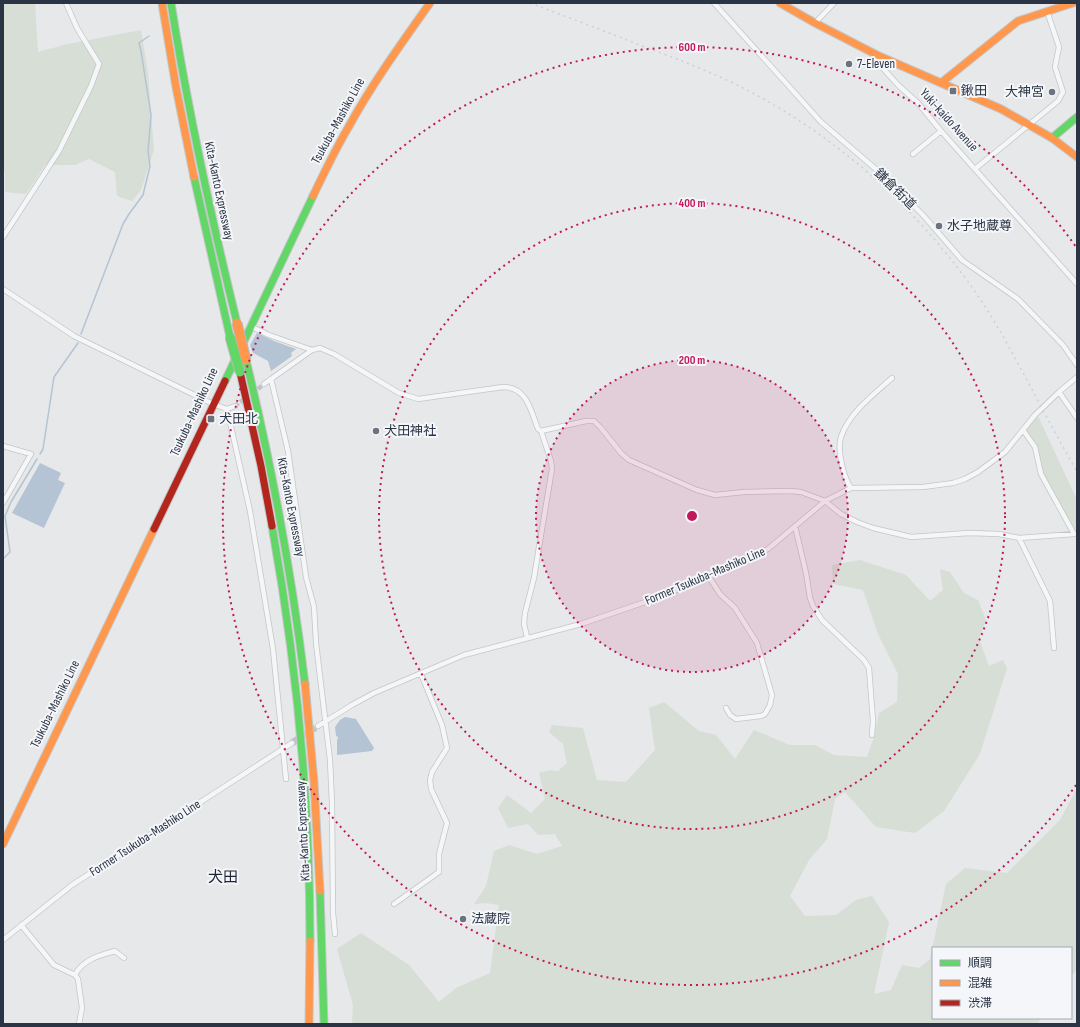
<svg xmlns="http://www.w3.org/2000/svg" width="1080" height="1027" font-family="'Sofia Sans Condensed','Noto Sans JP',sans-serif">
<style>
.green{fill:#d6ded6}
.water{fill:#b4c4d5}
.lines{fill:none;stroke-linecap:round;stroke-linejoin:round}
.stream{stroke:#b4c4d5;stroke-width:1.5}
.street-tunnel{stroke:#c1c4c9;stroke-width:4.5;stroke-dasharray:4.5 2;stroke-linecap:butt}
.secondary-tunnel{stroke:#c1c4c9;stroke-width:7;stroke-dasharray:7 3.5;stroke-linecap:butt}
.street-casing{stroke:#c4c6c8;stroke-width:6}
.fast-casing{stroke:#c4c6c8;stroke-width:9}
.slow-casing{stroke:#c4c6c8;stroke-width:9}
.jam-casing{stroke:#c4c6c8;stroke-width:9}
.street{stroke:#f5f6f7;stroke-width:4.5}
.fast{stroke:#63d668;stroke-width:7}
.slow{stroke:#ff974d;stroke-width:7}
.jam{stroke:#b3261e;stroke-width:7}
.rail{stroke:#cecfd2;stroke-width:1.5;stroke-dasharray:2 4;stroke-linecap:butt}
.fast-bridge-casing{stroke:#b8bbbf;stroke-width:11;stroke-linecap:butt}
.slow-bridge-casing{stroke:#b8bbbf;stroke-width:11;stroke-linecap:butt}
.fast-bridge{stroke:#63d668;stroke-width:9}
.slow-bridge{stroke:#ff974d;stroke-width:9}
.ring{fill:none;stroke:#c2185b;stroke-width:2;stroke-dasharray:2 4}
.poi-dot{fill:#6c737f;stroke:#f4f6f9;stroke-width:1.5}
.labels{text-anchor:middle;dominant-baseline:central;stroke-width:4;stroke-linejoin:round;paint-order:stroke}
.poi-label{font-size:13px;fill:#2b3445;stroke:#f4f6f9;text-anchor:start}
.street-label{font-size:13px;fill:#2b3445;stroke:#f4f6f9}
.quarter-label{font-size:15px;fill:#1d2536;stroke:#f4f6f9}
.centre{fill:#c2185b;stroke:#f4f6f9;stroke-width:2}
.ring-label{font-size:12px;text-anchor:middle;font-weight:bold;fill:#c2185b;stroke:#f4f6f9;stroke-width:4;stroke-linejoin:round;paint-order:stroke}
</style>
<rect width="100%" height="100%" fill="#e6e8ea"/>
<path class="green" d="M3,3H35L38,52L68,44L141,30L148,73L154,150L141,190L132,201L117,196L115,172L89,159L75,165H45L26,194L5,192V171H3Z
M1038,416L1077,500V537L1043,472L1037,447L1026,431Z
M860,560L906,575L930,601L943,590L940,569L950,572L964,593L978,600L986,620L979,639L989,666L1003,660L1007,668L980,754L944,811L915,833L876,827L845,792L835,799L827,839L809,860L790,896L805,916L836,915L856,900L872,896L889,922L874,994L891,990L902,965L919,968L930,959L946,884L965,868L1007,873L1060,820L1077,788V970L1071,976V948H933V1018H1041L1038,1024H352L353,1005L337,949L361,933L409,965L439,1002L456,988L490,973L499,905L486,903L474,904L486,886L494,851L509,845L537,854L562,846L555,834L538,835L528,824L508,828L498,808L507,795L531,813L545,799L539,773L550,770L558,771L567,763L563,744L549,732L552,725L583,728L597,780L626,782L655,750L649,708L664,702L699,731L716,735L735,759L754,730L790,745H815L834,755L867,757L874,737L879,713L897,702L898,674L878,634L863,590L833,584L832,565Z"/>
<path class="water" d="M257,333L274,341L296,349L291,353L292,356L271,371L268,361L253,353L250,345Z
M40,463L61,473L58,480L65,483L44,528L12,513Z
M345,717L356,719L374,748L372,751L337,755V741L338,737L336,736L335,727L340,720Z"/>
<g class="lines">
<path class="stream" d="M81,334L123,224L129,214L143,195L150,166L148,151L151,115L141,51L139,43L149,36
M40,454L43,449L54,377L78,343
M3,559L10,552L5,516L11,502L37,459"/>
<path class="street-tunnel" d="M253,393L264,384
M235,406L247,397"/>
<path class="secondary-tunnel" d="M292,743L318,726"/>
<g class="street-casing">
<path id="street" d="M714,3L821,122L885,177L923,215L962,260L1018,299L1063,345L1077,365
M815,23L834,3
M875,54L880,65L898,85L918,103L941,131L1077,284
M913,154L941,131
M975,169L1058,101L1063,92L1055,67L1059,47L1047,11
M3,237L59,151L91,86L99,64L77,28L66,3
M3,289L74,336L213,404L227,409L235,406
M250,326L269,335L312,350
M271,379L288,451L306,577L314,607L316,643L330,760L332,803L333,913L335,934
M264,384L312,350L320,348L334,354L399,393L418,399L503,387C527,387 531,411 538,429L541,431L551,461L552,469L539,547L534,578L525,613L524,624L527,637
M1059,392L1077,418
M227,409L250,511L273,649L286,779
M541,431L586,421H594L601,428L621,453L629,460L697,490L715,495L744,492L790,491L801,492L825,501L841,514L857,522L873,528L911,537L969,533L999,534L1019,538L1074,534L1041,474L1035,447L1023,430
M3,446L31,454L3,503
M851,488C846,481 844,474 842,465C840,456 838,446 841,437C849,413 873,395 892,378
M795,526L806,573L810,598L813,606L822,620L864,660L869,668L873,721L872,735
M1019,538L1050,601L1054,648
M709,577L720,594L735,608L757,643L772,695L770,705L765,714L761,716L736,719L730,715L726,708
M318,726L352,705L374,693L464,655L581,624L651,600L709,577L744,559L768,549L825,501L851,488L923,487L953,483L965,479L978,472L1005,452L1035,415L1059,392L1077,377
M394,904L439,872V854L447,823L431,789L430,780L432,772L447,748L442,725L421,674
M21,925L54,965L75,975L78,979L82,1008L79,1024
M3,940L72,885L292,743
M75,975C82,960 100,955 115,951L124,958"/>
</g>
<g class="fast-casing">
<path id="fast" d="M171,3C188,111 211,217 237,323
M1052,138L1077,117
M194,177L230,337
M246,360C272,467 292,575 305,684
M225,381L313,196
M272,526C297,665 310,799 310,941
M320,891L324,1024"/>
</g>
<g class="slow-casing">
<path id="slow" d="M162,3L176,87L194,177
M780,3L815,23L879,56L1001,109L1052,138L1077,157
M941,83L1018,21L1073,3
M313,196C324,173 335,150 348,128C372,84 401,44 430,3
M305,684L314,782L320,891
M3,844L154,529
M309,1024L310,941"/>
</g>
<g class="jam-casing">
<path id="jam" d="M240,372L261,466L272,526
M154,529L225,381"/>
</g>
<use href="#street" class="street"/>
<use href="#fast" class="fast"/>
<use href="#slow" class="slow"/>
<use href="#jam" class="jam"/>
<path class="rail" d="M530,3C567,17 605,31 642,46C673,57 703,69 733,83C827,129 907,198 969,283C991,313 1009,347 1027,380C1043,411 1060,441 1077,472"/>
<g class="fast-bridge-casing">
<path id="fast-bridge" d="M230,337L240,372"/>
</g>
<g class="slow-bridge-casing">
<path id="slow-bridge" d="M237,323L246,360"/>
</g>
<use href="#fast-bridge" class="fast-bridge"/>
<use href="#slow-bridge" class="slow-bridge"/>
</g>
<circle cx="692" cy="516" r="156" fill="#c2185b" fill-opacity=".12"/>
<g class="ring">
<circle cx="692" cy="516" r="156"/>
<circle cx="692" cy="516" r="313"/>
<path d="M1076 785A469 469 0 1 1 1076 247"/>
</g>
<g class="poi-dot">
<circle cx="849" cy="64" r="4"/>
<rect x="949" y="87" width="8" height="8" rx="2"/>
<circle cx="1052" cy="92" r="4"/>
<circle cx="939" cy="226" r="4"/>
<rect x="207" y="415" width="8" height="8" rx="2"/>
<circle cx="376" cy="431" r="4"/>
<circle cx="463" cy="919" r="4"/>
</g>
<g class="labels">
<g class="poi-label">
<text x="857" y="64">7-Eleven</text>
<text x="961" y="91">鍬田</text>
<text x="1044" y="92" text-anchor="end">大神宮</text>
<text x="947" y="226">水子地蔵尊</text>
<text x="219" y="419">犬田北</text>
<text x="384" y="431">犬田神社</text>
<text x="471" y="919">法蔵院</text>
</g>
<g class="street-label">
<text transform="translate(949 120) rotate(48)">Yuki-kaido Avenue</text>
<text transform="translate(338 121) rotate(-61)">Tsukuba-Mashiko Line</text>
<text transform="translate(895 189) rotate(44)">鎌倉街道</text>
<text transform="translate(219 191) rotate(78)">Kita-Kanto Expressway</text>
<text transform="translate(194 412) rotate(-65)">Tsukuba-Mashiko Line</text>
<text transform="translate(291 507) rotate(79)">Kita-Kanto Expressway</text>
<text transform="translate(705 576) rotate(-23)">Former Tsukuba-Mashiko Line</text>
<text transform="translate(55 704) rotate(-64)">Tsukuba-Mashiko Line</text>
<text transform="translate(303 831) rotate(-93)">Kita-Kanto Expressway</text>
<text transform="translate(145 838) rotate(-33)">Former Tsukuba-Mashiko Line</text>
</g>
<g class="quarter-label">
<text x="223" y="877">犬田</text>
</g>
</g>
<circle cx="692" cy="516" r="6" class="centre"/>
<g class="ring-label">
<text x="692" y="51">600 m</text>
<text x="692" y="207">400 m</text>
<text x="692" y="364">200 m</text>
</g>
<rect width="1080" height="1027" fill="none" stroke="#2b3445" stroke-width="8"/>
<rect x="932" y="947" width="140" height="72" fill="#f4f6f9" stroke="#a4a8b1"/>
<rect x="940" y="960" width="20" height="6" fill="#63d668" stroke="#a4a8b1"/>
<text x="968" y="967" font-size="12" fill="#2b3445">順調</text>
<rect x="940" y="980" width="20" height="6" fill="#ff974d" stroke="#a4a8b1"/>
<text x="968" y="987" font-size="12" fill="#2b3445">混雑</text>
<rect x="940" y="1000" width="20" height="6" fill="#b3261e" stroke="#a4a8b1"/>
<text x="968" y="1007" font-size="12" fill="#2b3445">渋滞</text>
</svg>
